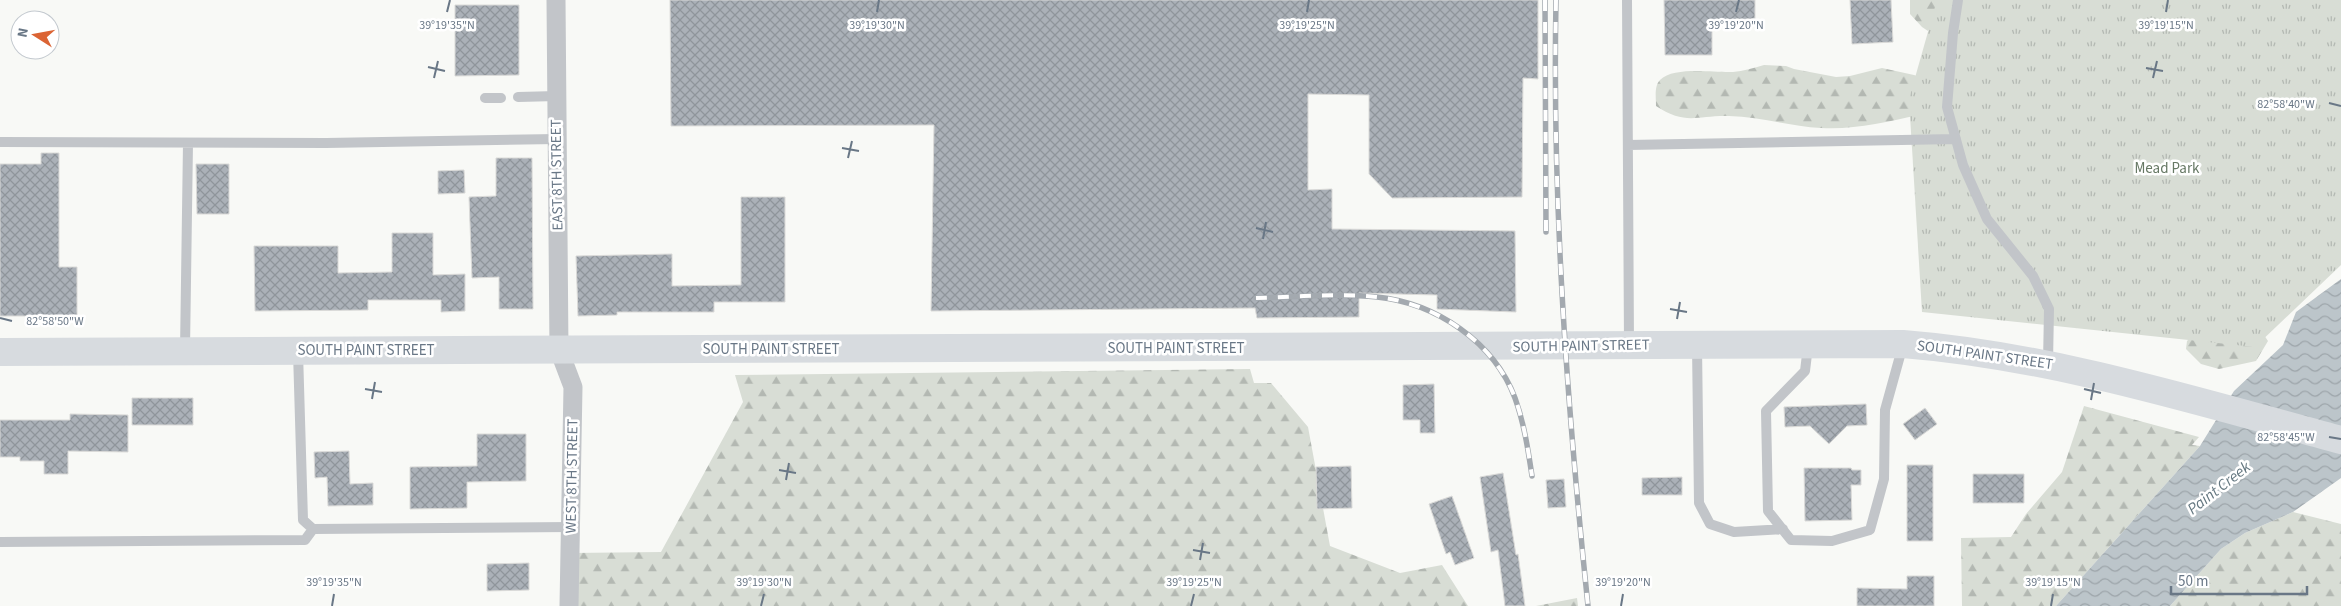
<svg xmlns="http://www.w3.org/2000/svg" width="2341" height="606" font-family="'Source Sans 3',sans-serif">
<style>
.forest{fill:url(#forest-firs)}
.park{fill:url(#park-tufts)}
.water{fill:url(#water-waves)}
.building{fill:url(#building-cross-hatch);stroke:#dadad8}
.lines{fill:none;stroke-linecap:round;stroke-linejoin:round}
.service{stroke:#c2c5c9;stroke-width:10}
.minor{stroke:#c2c5c9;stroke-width:19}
.secondary{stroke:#d7dbdf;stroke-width:28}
.rail-casing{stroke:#a3a9af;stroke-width:5.5}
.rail{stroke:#fff;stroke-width:4;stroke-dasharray:11;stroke-linecap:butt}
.ticks{fill:none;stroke:#697786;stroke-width:2}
.labels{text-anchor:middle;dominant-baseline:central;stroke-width:5;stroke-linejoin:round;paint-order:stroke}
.park-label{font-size:15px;fill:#667864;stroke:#fff}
.street-label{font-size:15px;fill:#697786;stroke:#fff}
.water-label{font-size:16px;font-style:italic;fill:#657881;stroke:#fff}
.ticks-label{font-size:12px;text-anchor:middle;fill:#697786;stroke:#fff;stroke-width:5;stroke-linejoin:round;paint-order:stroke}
</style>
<defs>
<pattern id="forest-firs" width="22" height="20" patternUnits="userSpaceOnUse" patternTransform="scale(1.25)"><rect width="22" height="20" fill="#d8ddd5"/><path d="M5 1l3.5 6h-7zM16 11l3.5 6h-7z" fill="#b3b8b2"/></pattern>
<pattern id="park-tufts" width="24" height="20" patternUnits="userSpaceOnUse" patternTransform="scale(1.25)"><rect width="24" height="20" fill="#d8ddd5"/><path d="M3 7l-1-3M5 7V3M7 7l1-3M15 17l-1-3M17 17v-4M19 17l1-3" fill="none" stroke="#b3b8b2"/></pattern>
<pattern id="water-waves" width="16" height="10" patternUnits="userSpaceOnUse" patternTransform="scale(1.25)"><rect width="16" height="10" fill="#bcc5ca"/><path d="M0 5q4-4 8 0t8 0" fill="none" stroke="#9da5aa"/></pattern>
<pattern id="building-cross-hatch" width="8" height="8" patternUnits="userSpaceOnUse" patternTransform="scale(1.25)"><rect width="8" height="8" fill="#abb1b8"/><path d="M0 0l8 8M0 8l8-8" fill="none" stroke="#8f959b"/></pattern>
</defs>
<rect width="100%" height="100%" fill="#f8f9f6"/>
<path class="forest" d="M1910,0H1947L1928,31L1922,27L1910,14Z
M1764,65L1786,66L1794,69L1836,77L1850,76L1882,68L1914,75L1927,79L1919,115C1886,122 1854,130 1821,128C1790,126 1760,117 1729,116C1697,115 1686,126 1656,106C1656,98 1654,86 1660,80C1674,66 1715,73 1733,72C1743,71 1754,68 1764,65Z
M2196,332L2264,335L2268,341L2256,361L2219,369L2201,364L2186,349L2187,341Z
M1250,369L1254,383H1271L1308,427L1330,546L1400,573L1442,565L1468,606H568L570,553L661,552L743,402L735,375Z
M2084,406L2199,437L2192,445L2200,446L2056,606H1962L1961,538L2011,537L2026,514L2062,472Z
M2293,512L2341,524V606H2170L2221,549L2245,533Z
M1577,598L1578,606H1536Z"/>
<path class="park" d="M1937,0H2341V265L2255,347L1922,312L1909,99Z"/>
<path class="water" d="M2341,279V478L2293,512L2245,533L2221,549L2170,606H2056L2200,446L2234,391L2283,345L2296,312Z"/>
<path class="building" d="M670,0H1538V79L1523,78L1522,197L1392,198L1369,174V95L1308,94V190L1332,189V229L1515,231L1516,312L1437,309V295L1359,293V317L1257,318L1255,308L931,311L934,125L671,126Z
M1664,0H1755V19L1712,20V55H1665Z
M1850,0H1891L1893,42L1852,44Z
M455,5H519V75L455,76Z
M41,153H59V267H77V316H0V164H41Z
M496,158H532L533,309H499V277L472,278L469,197L496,196Z
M196,164H229V214H197Z
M464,170L465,193L438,194V171Z
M741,197H785V302H714V312H617V315L578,316L576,256L672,254V286L741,285Z
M392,233H433V275L465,274V311L441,312V300H368V310L255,311L254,246H338V273L392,272Z
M1434,384L1435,433H1420V420H1403V385Z
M132,398H193V425H132Z
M1866,404L1867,425L1847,426L1829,444L1810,426L1785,427L1784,407Z
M1925,408L1937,424L1915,440L1903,424Z
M70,414L128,415V452L68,451V474H44V461H20V457H0V420H70Z
M477,434H526V481L467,482V508L410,509V467L477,466Z
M349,451L350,484L373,483V505L328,506L327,477L315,478L314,452Z
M1907,465H1933V541H1907Z
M1351,466L1352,508L1317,509L1316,467Z
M1804,468H1851L1852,470H1861V485H1851L1852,520L1805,521Z
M1503,473L1516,555L1518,554L1525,606H1505L1498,550L1491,552L1480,477Z
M1973,474H2024V503H1973Z
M1682,477V495H1642V478Z
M1564,479L1566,507L1548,508L1546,480Z
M1452,496L1474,558L1455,565L1450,552L1446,554L1429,504Z
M529,563V590L487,591V564Z
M1907,576H1934V606H1857V588L1907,589Z"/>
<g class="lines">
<path class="service" d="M1627,0L1629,344
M1958,0L1953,33L1947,107L1963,165L1987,219L2033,276L2049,309L2048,363
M518,97L557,96
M485,98H501
M0,142L326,143L557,139
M1628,145L1956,139
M1697,345L1699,503L1710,524L1734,532L1783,529
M1808,346L1805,371L1766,411L1768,511L1791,540L1832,541L1870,530L1884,479L1885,410L1903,345
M185,350L188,143
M298,352L303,520L313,529L571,527
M0,542L305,540L313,529"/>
<path class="minor" d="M556,0L559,350L573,387L569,606"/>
<path class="secondary" d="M0,352L1903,344C2053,356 2196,401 2341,440"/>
<g class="rail-casing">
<path id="rail" d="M1545,0L1546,232
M1556,0C1552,203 1567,405 1588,606
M1256,298C1296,297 1338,293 1377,297C1436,303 1494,342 1515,398C1524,423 1528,449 1532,476"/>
</g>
<use href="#rail" class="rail"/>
</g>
<path class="ticks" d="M447,12L450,0M877,12L879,0M1307,12L1309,0M1736,12L1739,0M2166,12L2168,0M428,67L445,71M2146,68L2163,71M434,78L438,61M2153,78L2157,61M2329,103L2341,106M842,148L859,151M848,158L852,141M1256,228L1273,232M1263,239L1266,222M1670,309L1687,312M0,318L12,321M1677,319L1680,302M365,389L382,392M2084,389L2101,393M372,399L375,382M2091,400L2094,383M2329,437L2341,439M779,470L796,473M786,480L789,463M1193,550L1210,553M1200,560L1203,543M332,606L334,594M761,606L764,594M1191,606L1194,594M1621,606L1623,594M2051,606L2053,594"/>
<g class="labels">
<g class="park-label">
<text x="2167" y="168">Mead Park</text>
</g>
<g class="street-label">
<text transform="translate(557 175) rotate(-91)">EAST 8TH STREET</text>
<text transform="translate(1581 346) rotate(-1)">SOUTH PAINT STREET</text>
<text x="1176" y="348">SOUTH PAINT STREET</text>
<text x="771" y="349">SOUTH PAINT STREET</text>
<text x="366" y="350">SOUTH PAINT STREET</text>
<text transform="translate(1985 355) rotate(8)">SOUTH PAINT STREET</text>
<text transform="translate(572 476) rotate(-89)">WEST 8TH STREET</text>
</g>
<g class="water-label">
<text transform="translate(2219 488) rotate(-38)">Paint Creek</text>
</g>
</g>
<g class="ticks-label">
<text x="447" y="29">39°19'35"N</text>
<text x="877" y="29">39°19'30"N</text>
<text x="1307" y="29">39°19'25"N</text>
<text x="1736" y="29">39°19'20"N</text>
<text x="2166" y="29">39°19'15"N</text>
<text x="2286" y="108">82°58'40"W</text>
<text x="55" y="325">82°58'50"W</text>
<text x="2286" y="441">82°58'45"W</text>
<text x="334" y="586">39°19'35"N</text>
<text x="764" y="586">39°19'30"N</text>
<text x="1194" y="586">39°19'25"N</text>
<text x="1623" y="586">39°19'20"N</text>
<text x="2053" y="586">39°19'15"N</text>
</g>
<g transform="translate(35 35) rotate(281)"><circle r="24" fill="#ffffff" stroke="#c3c9cf"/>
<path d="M0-4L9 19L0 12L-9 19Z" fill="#db6434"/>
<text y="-8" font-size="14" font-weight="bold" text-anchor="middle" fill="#697786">N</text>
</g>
<path d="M2171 586v8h136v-8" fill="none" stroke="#697786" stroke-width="2.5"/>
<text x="2178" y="586" font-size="15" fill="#697786" stroke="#ffffff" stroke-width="4" paint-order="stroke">50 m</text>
</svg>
